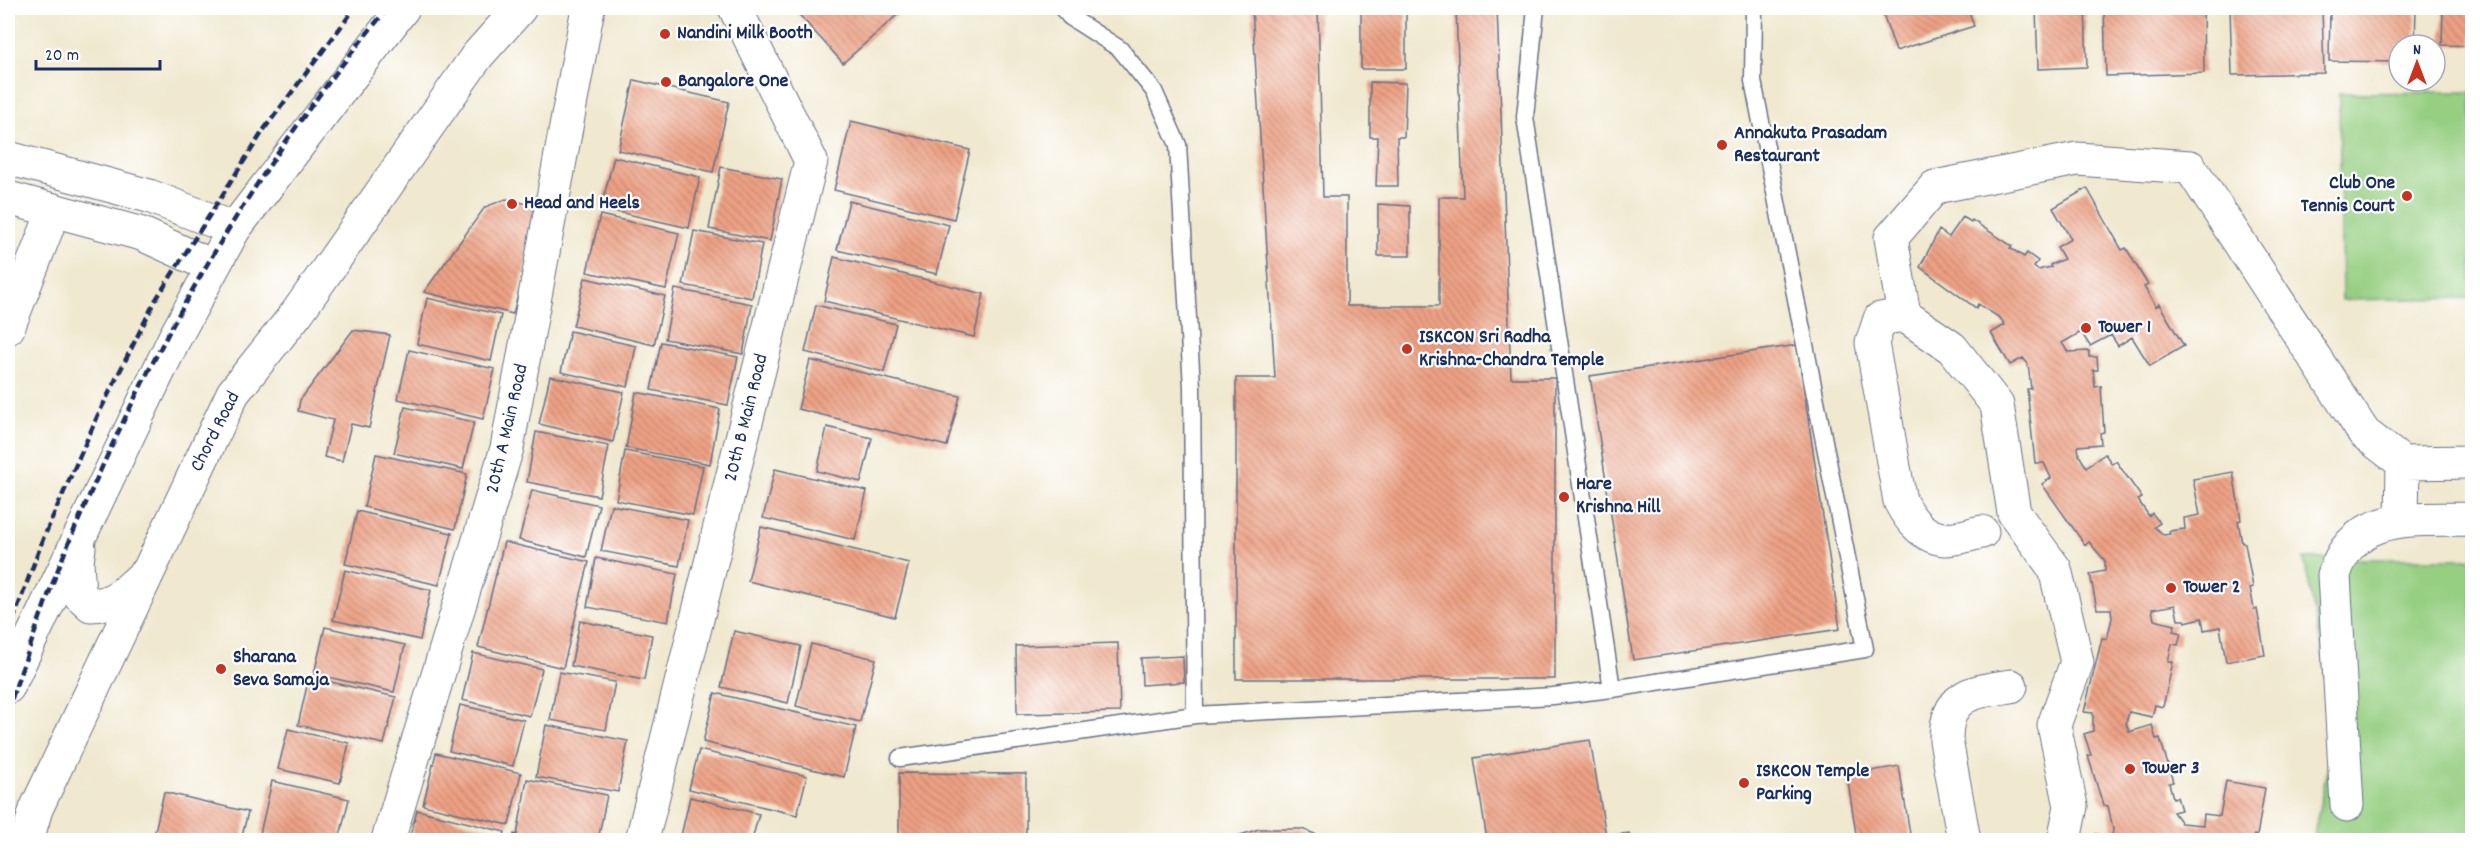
<svg xmlns="http://www.w3.org/2000/svg" width="2480" height="848" font-family="Dekko,sans-serif">
<style>
.garden{fill:#96cf82;stroke:#587f70;stroke-width:1.5}
.building{fill:url(#building-back-hatch)}
.lines{fill:none;stroke-linecap:round;stroke-linejoin:round}
.lane-casing{stroke:#667086;stroke-width:19}
.street-casing{stroke:#667086;stroke-width:35}
.secondary-casing{stroke:#667086;stroke-width:35}
.primary-casing{stroke:#667086;stroke-width:35}
.lane{stroke:#fff;stroke-width:16}
.street{stroke:#fff;stroke-width:33}
.secondary{stroke:#fff;stroke-width:33}
.primary{stroke:#fff;stroke-width:33}
.rail{stroke:#1b2f5e;stroke-width:4.5;stroke-dasharray:9 4.5;stroke-linecap:butt}
.poi-dot{fill:#c8321e;stroke:#fff;stroke-width:2}
.labels{text-anchor:middle;dominant-baseline:central;stroke-width:4.5;stroke-linejoin:round;paint-order:stroke}
.poi-label{font-size:20px;font-weight:bold;fill:#1b2f5e;stroke:#fff;text-anchor:start}
.street-label{font-size:20px;fill:#1b2f5e;stroke:#fff}
</style>
<defs>
<pattern id="building-back-hatch" width="6" height="6" patternUnits="userSpaceOnUse" patternTransform="scale(1.5)"><rect width="6" height="6" fill="#eea184"/><path d="M-1 5l2 2M0 0l6 6M5-1l2 2" fill="none" stroke="#c0846f"/></pattern>
</defs>
<rect width="100%" height="100%" fill="#fff"/>
<filter id="ink" filterUnits="userSpaceOnUse"><feTurbulence type="fractalNoise" baseFrequency=".0167" numOctaves="2"/><feDisplacementMap in="SourceGraphic" scale="12" xChannelSelector="R" yChannelSelector="G"/><feConvolveMatrix kernelMatrix="1 2 1 2 8 2 1 2 1" color-interpolation-filters="sRGB"/></filter>
<filter id="wash" filterUnits="userSpaceOnUse"><feTurbulence type="fractalNoise" baseFrequency=".008" numOctaves="4" result="noise"/><feDisplacementMap in="SourceGraphic" scale="24" xChannelSelector="R" yChannelSelector="G"/><feGaussianBlur stdDeviation="1.35" result="paint"/><feColorMatrix in="noise" values="0 0 0 0 0 0 0 0 0 0 0 0 0 0 0 0 0 1.4 0 .05"/><feComposite in="paint" operator="in"/></filter>
<g filter="url(#wash)">
<rect width="100%" height="100%" fill="#f0e8cf"/>
<path class="garden" d="M2472,92V298L2342,300L2339,93Z
M2304,559H2472V840H2313L2331,749L2324,658Z"/>
<g id="blocks">
<path class="building" d="M793,8H905L843,63Z
M1252,8H1318L1323,197H1347V306H1439V197H1463L1456,8H1497L1511,378H1555V679H1236V378H1275Z
M1361,8H1406V69H1361Z
M1881,8H1968L1974,26L1896,51Z
M2036,8H2085L2087,67L2038,69Z
M2104,8H2203L2204,73L2106,76Z
M2230,8H2322L2324,73L2232,75Z
M2330,8H2416L2415,45H2399V62L2329,61Z
M2443,8H2472V46L2442,45Z
M634,80L729,102L713,172L618,150Z
M1370,82L1406,83L1404,137H1397L1398,186H1376L1378,137H1370Z
M851,121L970,150L954,219L834,190Z
M614,157L700,177L689,228L601,208Z
M721,167L782,179L770,241L709,229Z
M2087,188L2122,250L2126,248L2148,285L2144,287L2156,307L2159,304L2184,346L2150,366L2132,337L2118,346L2111,335L2090,346L2081,332L2062,343L2068,352L2089,351V357H2097L2098,370H2093L2095,387L2101,386L2104,432L2100,433L2101,444L2078,446L2079,455L2086,467L2105,454L2112,464L2116,461L2142,498L2138,500L2149,516L2152,513L2160,523L2154,527L2164,535L2170,534L2169,531L2185,529L2184,518L2200,515L2193,479L2233,472L2241,520L2238,521L2242,543H2245L2253,587L2250,588L2254,609H2257L2265,655L2226,662L2220,627L2204,630L2202,618L2185,622V620H2178L2175,605L2152,609L2154,620L2175,625L2173,631L2181,633L2178,645L2172,644L2168,662H2173L2163,707L2155,705L2152,717L2129,712L2126,723L2129,732L2152,725L2156,739L2160,738L2173,782L2169,783L2173,798L2177,797L2181,810L2173,812L2181,823L2203,825L2204,814L2220,816L2226,781L2265,788L2257,836L2254,835L2253,840H2095L2096,834L2112,837L2113,829L2108,806L2103,805L2088,756L2091,755L2084,734L2093,731V713L2084,712L2102,638L2107,639L2112,618L2111,609H2097L2090,574L2105,571V561L2089,542L2085,545L2042,484L2051,478L2044,463H2035L2027,389H2031L2028,364L2023,358L2010,365L1991,333L2005,325L2000,318L1978,304L1976,308L1920,267L1939,230L1949,237L1963,217L1971,222L1972,220L2012,246L2010,248L2024,257L2027,253L2038,261L2034,267L2038,270L2051,267L2050,265L2064,259L2057,247L2071,239L2053,208Z
M506,199L541,207L513,314L424,292L485,207Z
M849,201L949,225L937,274L837,250Z
M1378,204L1410,206V256H1378Z
M600,215L679,233L666,289L587,272Z
M694,231L762,244L752,298L683,285Z
M834,257L984,294L974,337L824,301Z
M585,278L665,296L654,345L573,326Z
M675,289L752,304L743,354L665,339Z
M427,298L501,315L491,361L417,344Z
M816,305L896,324L884,372L805,352Z
M353,330L390,335L369,428L351,424L342,461L324,457L333,420L298,411L300,400Z
M570,331L636,346L628,387L561,372Z
M661,342L738,357L728,405L651,390Z
M1797,345L1840,629L1633,660L1590,376Z
M409,350L495,369L483,419L398,399Z
M810,360L960,396L947,446L798,409Z
M550,376L624,392L613,442L539,424Z
M636,392L720,409L710,464L626,448Z
M405,407L474,422L463,469L394,453Z
M827,427L872,438L861,482L817,471Z
M536,432L609,446L599,496L527,482Z
M625,451L703,466L693,515L616,500Z
M376,454L467,474L455,529L364,507Z
M775,469L867,491L855,540L763,518Z
M532,490L599,505L586,557L519,540Z
M611,505L688,520L679,566L601,551Z
M357,511L452,533L439,585L345,564Z
M761,527L909,563L895,617L748,581Z
M504,542L589,562L563,668L478,647Z
M596,558L677,574L668,622L587,607Z
M345,570L431,590L420,640L333,620Z
M580,621L652,635L644,680L571,666Z
M325,627L405,645L394,692L314,674Z
M734,631L801,646L788,703L721,687Z
M1118,643L1120,712L1017,714L1016,646Z
M811,644L876,659L860,722L796,706Z
M473,653L542,669L530,716L462,700Z
M1183,656L1184,682L1142,685L1141,658Z
M559,672L615,682L606,730L550,720Z
M309,677L396,697L384,744L298,725Z
M715,693L856,727L844,777L703,742Z
M460,705L524,720L513,766L449,751Z
M546,725L628,741L618,792L536,777Z
M288,729L349,743L340,783L278,769Z
M1590,740L1606,836L1629,833L1630,840H1487L1474,758Z
M699,750L807,776L797,815L689,789Z
M436,753L521,773L509,825L423,805Z
M1899,766L1911,840H1857L1847,775Z
M899,773L1026,774V840H899Z
M527,779L607,795L598,840H513L514,834L517,835Z
M272,781L349,799L339,840H290L260,834Z
M164,792L248,812L241,840H153Z
M690,797L759,814L752,840H680Z
M417,810L505,832L503,840H409Z
M1259,829H1302L1330,840H1225Z"/>
</g>
</g>
<g filter="url(#ink)">
<use href="#blocks" fill-opacity="0" stroke="#667086" stroke-width="1.5"/>
<g class="lines">
<g class="lane-casing">
<path id="lane" d="M1062,8L1070,17L1120,49L1154,91L1178,145L1192,387L1195,715L1553,696L1612,689
M1536,8L1525,117L1612,689L1865,649L1753,81L1754,8
M900,758L1195,715"/>
</g>
<g class="street-casing">
<path id="street" d="M1904,315L1880,319L1872,343L1900,501C1909,519 1924,538 1945,539C1957,539 1971,534 1982,532
M8,328L54,210
M2403,463L2472,462
M2347,805L2334,575C2354,509 2417,521 2472,519
M388,840L507,448L588,8
M642,840L811,161L735,8
M1964,840L1946,740C1946,693 1973,692 2011,686
M2064,840L2071,806L2054,725L2077,662L2055,569L2014,513L1997,405L1952,348L1904,315L1891,238L1935,187L2077,159L2190,167L2364,433L2403,463L2402,521"/>
</g>
<g class="secondary-casing">
<path id="secondary" d="M8,158L149,196L234,229
M8,198L142,234L212,266"/>
</g>
<g class="primary-casing">
<path id="primary" d="M79,548L77,562L79,594L91,605C113,605 128,590 143,576
M8,687L174,339L234,229L403,8
M27,840L36,809L233,393L297,313L477,56L520,8"/>
</g>
<use href="#lane" class="lane"/>
<use href="#street" class="street"/>
<use href="#secondary" class="secondary"/>
<use href="#primary" class="primary"/>
<path class="rail" d="M8,634L43,539L98,415L155,301L265,128L355,8
M8,712C13,692 21,672 28,652C44,606 60,561 80,517C158,334 260,160 388,8"/>
</g>
</g>
<g class="poi-dot">
<circle cx="665" cy="34" r="6"/>
<circle cx="666" cy="82" r="6"/>
<circle cx="1722" cy="145" r="6"/>
<circle cx="2407" cy="196" r="6"/>
<circle cx="512" cy="204" r="6"/>
<circle cx="2086" cy="328" r="6"/>
<circle cx="1407" cy="349" r="6"/>
<circle cx="1564" cy="497" r="6"/>
<circle cx="2171" cy="588" r="6"/>
<circle cx="221" cy="669" r="6"/>
<circle cx="2130" cy="769" r="6"/>
<circle cx="1744" cy="783" r="6"/>
</g>
<g class="labels">
<g class="poi-label">
<text x="677" y="34">Nandini Milk Booth</text>
<text x="678" y="82">Bangalore One</text>
<text x="1734" y="134">Annakuta Prasadam<tspan x="1734" dy="23">Restaurant</tspan></text>
<text x="2395" y="184" text-anchor="end">Club One<tspan x="2395" dy="23">Tennis Court</tspan></text>
<text x="524" y="204">Head and Heels</text>
<text x="2098" y="328">Tower 1</text>
<text x="1419" y="338">ISKCON Sri Radha<tspan x="1419" dy="23">Krishna-Chandra Temple</tspan></text>
<text x="1576" y="485">Hare<tspan x="1576" dy="23">Krishna Hill</tspan></text>
<text x="2183" y="588">Tower 2</text>
<text x="233" y="658">Sharana<tspan x="233" dy="23">Seva Samaja</tspan></text>
<text x="2142" y="769">Tower 3</text>
<text x="1756" y="772">ISKCON Temple<tspan x="1756" dy="23">Parking</tspan></text>
</g>
<g class="street-label">
<text transform="translate(747 418) rotate(-76)">20th B Main Road</text>
<text transform="translate(508 429) rotate(-77)">20th A Main Road</text>
<text transform="translate(216 432) rotate(-63)">Chord Road</text>
</g>
</g>
<rect width="2480" height="848" fill="none" stroke="#fff" stroke-width="30"/>
<g transform="translate(2417 63)"><circle r="28" fill="#ffffff" stroke="#a4acbf" stroke-width="1.5"/>
<path d="M0-4.5L10 22L0 15L-10 22Z" fill="#c8321e"/>
<text y="-9" font-size="16" font-weight="bold" text-anchor="middle" fill="#1b2f5e">N</text>
</g>
<path d="M36 60v9h124v-9" fill="none" stroke="#1b2f5e" stroke-width="3"/>
<text x="45" y="60" font-size="18" fill="#1b2f5e" stroke="#ffffff" stroke-width="4.5" paint-order="stroke">20 m</text>
</svg>
